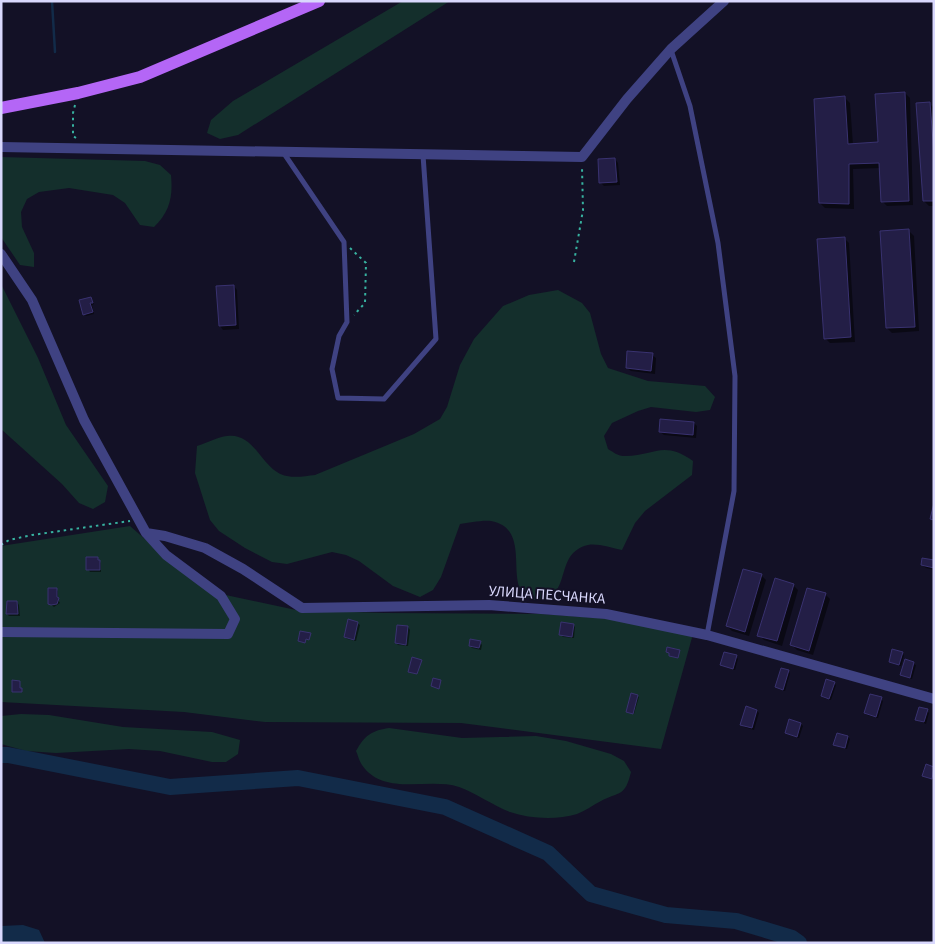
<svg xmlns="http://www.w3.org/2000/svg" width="935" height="944" font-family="'Source Sans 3',sans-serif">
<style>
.green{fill:#142f2c}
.water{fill:#122b49}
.shadow{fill:#0007}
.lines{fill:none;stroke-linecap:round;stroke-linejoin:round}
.stream{stroke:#122b49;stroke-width:2.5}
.river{stroke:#122b49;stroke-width:16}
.building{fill:#231e46;stroke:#393270}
.path{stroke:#37b2a0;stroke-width:2;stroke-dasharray:2.5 4;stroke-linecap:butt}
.service{stroke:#3f4282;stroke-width:5}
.minor{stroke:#3f4282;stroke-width:10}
.primary{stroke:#b466f6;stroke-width:12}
.labels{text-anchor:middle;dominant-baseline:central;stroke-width:4;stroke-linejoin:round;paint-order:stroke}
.street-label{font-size:15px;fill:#d9d8fd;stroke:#131126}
</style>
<rect width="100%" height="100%" fill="#131126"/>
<path class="green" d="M403,1H450L238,135L220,139L207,133L211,120L233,101Z
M1,157L145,161L160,165L171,175C173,197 170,211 154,227L140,225L125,203L113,195L69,188L39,192L27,199L21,212L22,227L34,253V267L20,265L1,237Z
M1,284L38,358L66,425L108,486L105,502L93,509L79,503L62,484L1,429Z
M558,290L582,303L590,313L601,354L608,368L648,381L705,386L715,397L710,410L696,412L651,407L638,411L612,423L604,436L608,449C613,452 618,456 623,456C654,457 662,439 693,461L692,475L645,511L635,523L622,550C612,548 597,543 588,545C554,553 572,594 542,599C540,599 535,600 534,600C499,593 536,529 491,521C481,520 469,523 460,524L441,577L433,590L420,597L393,586L359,561L346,555L332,552L287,564L272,562L245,548L219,531L210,520L195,473L197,446C207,443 218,437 227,436C256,432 262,472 287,476C296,478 306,476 315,475L414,434L440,419L447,407L460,365L474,339L503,306L529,295Z
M130,526L171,562L207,591L296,610L384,613L541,614L627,620L693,634L661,749L461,723L265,722L184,712L1,702V546Z
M21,714L49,715L123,727L212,732L240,740L238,754L226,762H212L160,751L129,749L56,753L26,751L1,744V716Z
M389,728L462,738L536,736L566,741L611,754L624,761L631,772C625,797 620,791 601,801C593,805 585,811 577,814C557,820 530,819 510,812C492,805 476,793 459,787C428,777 384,797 362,765C359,761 358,755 356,751C365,735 371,731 389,728Z"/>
<path class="water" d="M23,925L39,930L45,943H1V926Z"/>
<path class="shadow" d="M905,93L910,98L913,205L887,206L882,201L881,168L853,169L854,209L825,208L820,203L845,98L850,103L853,145L880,143Z
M930,104L934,108V206H929L924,201Z
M615,159L618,163L620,185L604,186L601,183Z
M909,231L914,236L919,331L892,333L887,328Z
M844,238L849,243L855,342L830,343L825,338Z
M234,286L237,290L239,329L223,330L220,326Z
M91,299L94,304L92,305L94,314L86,316L84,314Z
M652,355L656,358L655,374L631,371L627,368Z
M694,423L697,426L696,438L664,435L660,432Z
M97,558L101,563V572H90L88,569Z
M934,562V570L926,568L922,565Z
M761,575L766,580L749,636L732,631L727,626Z
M793,585L798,590L782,646L764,640L759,635Z
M56,589L58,591V600L60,603L54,607L49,603Z
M825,594L830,599L813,655L797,650L792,645Z
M17,602L19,605L20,616H9L7,614Z
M357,623L360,625L356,641L347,639L345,637Z
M573,625L575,627L574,638L563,637L561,635Z
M399,626L408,627L410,630L408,646L398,645L396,643Z
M480,642L482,645L481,650L472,648L470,646Z
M902,653L904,655L901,666L890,662Z
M736,656L738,659L735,670L721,664Z
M906,661L916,665L912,679L902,675Z
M788,671L790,673L785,691L779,689L776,687Z
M834,683L836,685L831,700L824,698L822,696Z
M632,695L639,697L634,714L627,712Z
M881,699L883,701L878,718L867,715L865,713Z
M757,711L759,713L754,730L744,727L742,724Z
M927,711L929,713L926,724L919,721L917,719Z
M801,724L803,726L799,738L786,733Z
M848,737L850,739L847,749L835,744Z
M934,768V780L924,776Z"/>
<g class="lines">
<path class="stream" d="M52,1L55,52"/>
<path class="river" d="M1,755H8L170,787L298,778L445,807L548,853L591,894L666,915L736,921L792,938L799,943"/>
</g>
<path class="building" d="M905,92L909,201L881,202L879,163L849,164V204L819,203L814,99L845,96L848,144L878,142L875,94Z
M930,102L934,155V201H923L916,103Z
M615,158L617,182L599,183L598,159Z
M909,229L915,327L886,328L880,231Z
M845,237L851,337L824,339L817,239Z
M234,285L236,325L219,326L216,286Z
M91,297L93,303H90L93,312L83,315L79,300Z
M627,351L653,353L651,371L626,368Z
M660,419L694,422L693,435L659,432Z
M934,503V520L930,519Z
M86,557H98V560H100V570H86Z
M922,558L934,560V568L921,565Z
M743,569L762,574L745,632L726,626Z
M775,578L794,584L777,641L757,636Z
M48,588H57V597L59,598L57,604L51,605L48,604Z
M807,588L826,593L809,651L790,645Z
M7,601H17L18,614H6Z
M348,619L358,622L354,640L344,637Z
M561,622L574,624L572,637L559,635Z
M397,625L408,626L406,645L395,643Z
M300,631L311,633L309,640L306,639L305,643L298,641Z
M470,639L481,641L479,648L469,646Z
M667,647L680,650L678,658L669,656V653L666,652Z
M892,649L903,652L899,665L889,662Z
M724,652L737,655L733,669L720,665Z
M412,657L422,660L417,674L408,672Z
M905,659L914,662L910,678L900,675Z
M781,668L789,670L783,690L775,687Z
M433,678L441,680L439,689L431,686Z
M826,679L835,682L829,699L821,696Z
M12,680L20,681V688H22V692H12Z
M631,693L638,695L633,714L626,712Z
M870,694L882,697L876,717L864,713Z
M746,706L757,710L752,728L740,725Z
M919,707L928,709L924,722L915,720Z
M789,719L801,723L797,737L785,733Z
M837,733L848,736L845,748L833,745Z
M926,764L934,767L932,779L922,776Z"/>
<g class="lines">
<path class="path" d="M75,105L73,113V136L76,138
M350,248L366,263L365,303L354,315
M574,262L583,210L582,167
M1,545L9,540L32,535L130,521"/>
<path class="service" d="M671,50L690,106L718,243L735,376L734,491L707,635
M283,152L344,242L347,322L339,336L332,369L338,398L384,399L436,339L423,155"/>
<path class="minor" d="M1,147L582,157L627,99L671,49L724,1
M1,254L32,300L84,420L146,533L165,536L205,548L243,569L302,608L489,605L606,614L707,635L934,699
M1,632L228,634L235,619L221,596L166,555L146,533"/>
<path class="primary" d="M1,108L78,93L140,77L319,1"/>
</g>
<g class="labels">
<g class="street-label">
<text transform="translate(547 595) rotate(4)">УЛИЦА ПЕСЧАНКА</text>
</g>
</g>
<rect width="935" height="944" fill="none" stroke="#d9d8fd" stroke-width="5"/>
</svg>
